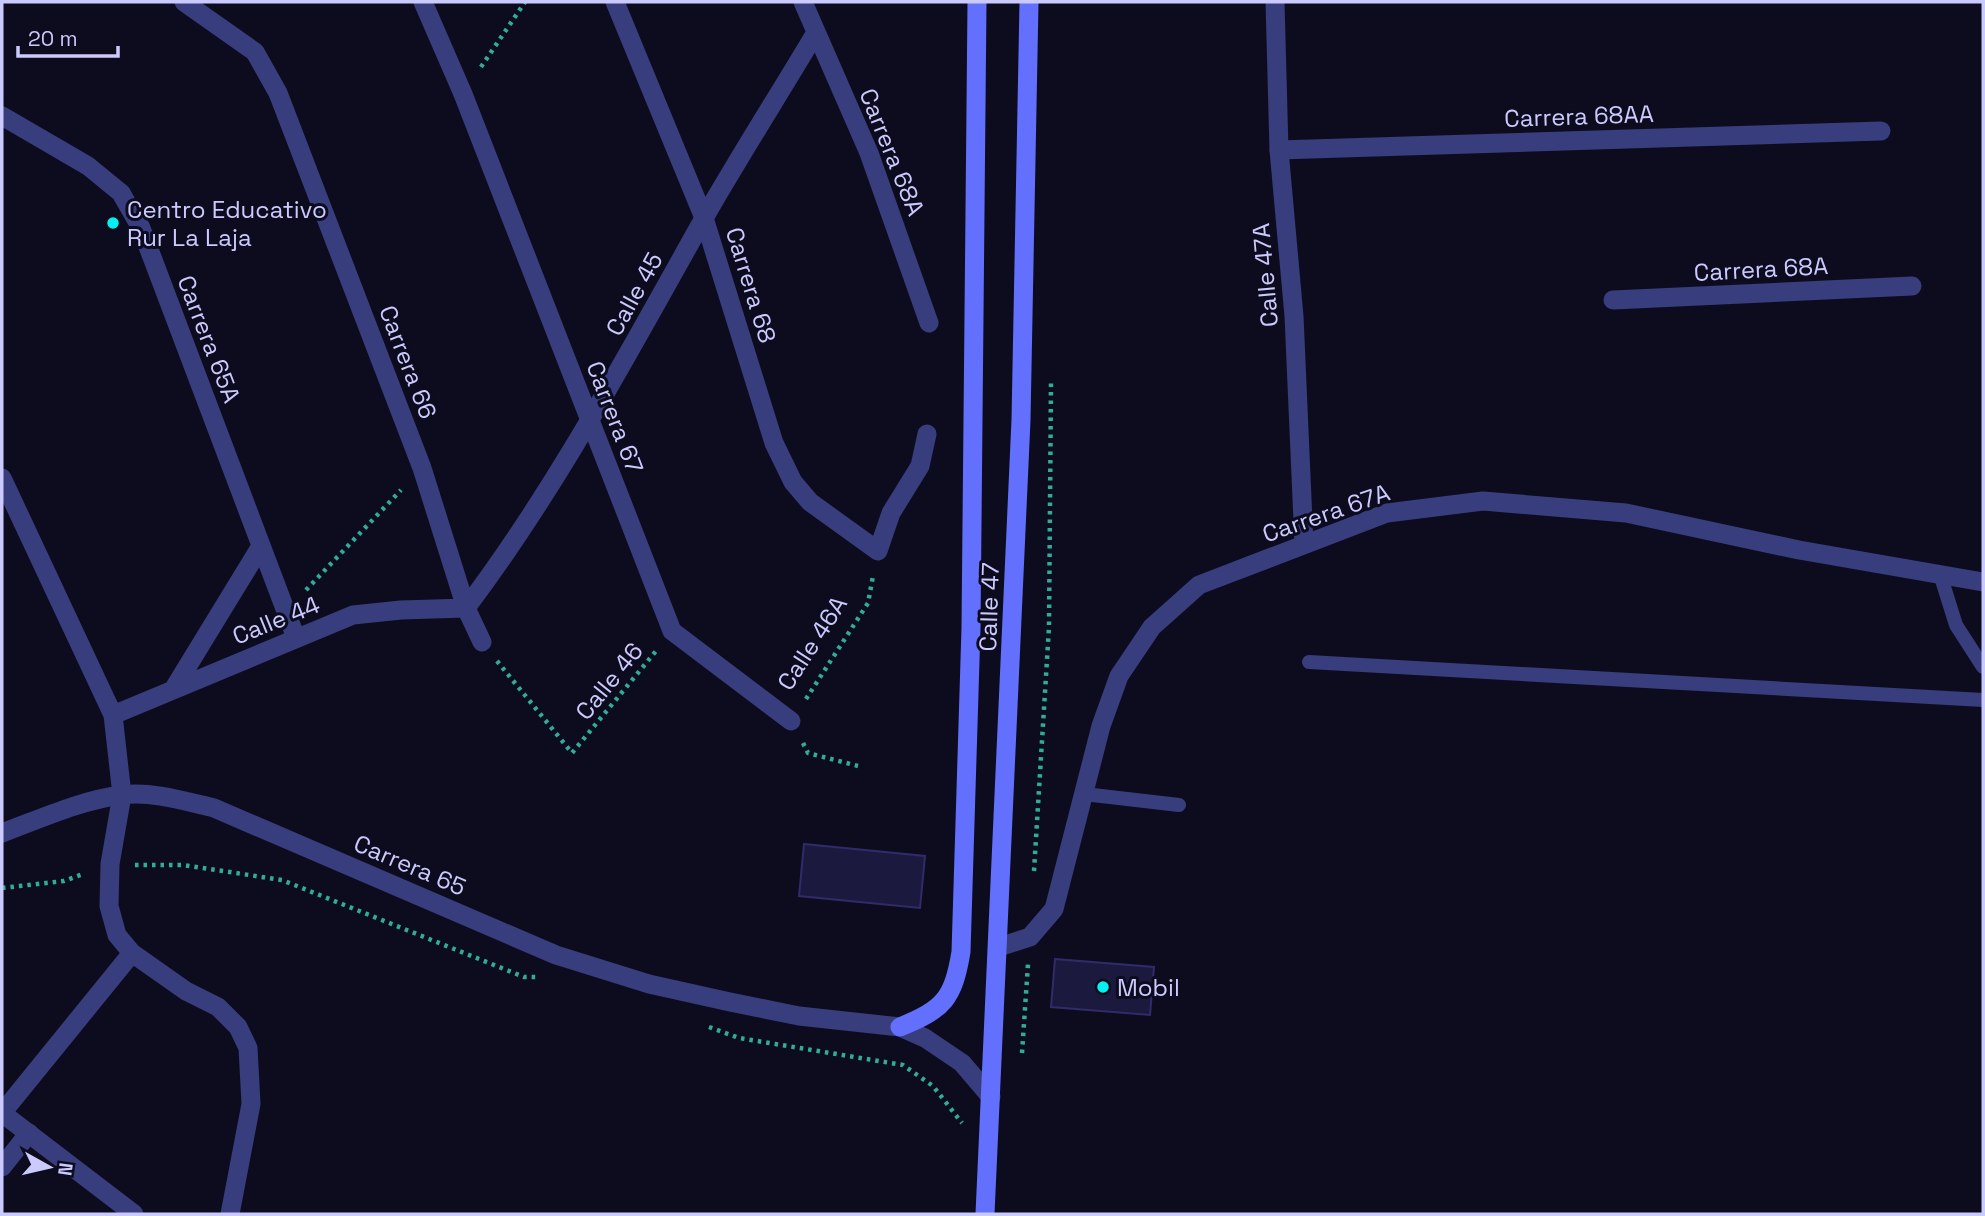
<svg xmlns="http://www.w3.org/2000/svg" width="1985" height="1216" font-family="'Space Grotesk',sans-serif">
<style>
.building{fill:#1c193f;stroke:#302b6b;stroke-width:2}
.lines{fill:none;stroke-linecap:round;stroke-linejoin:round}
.path{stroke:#2eae98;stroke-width:4.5;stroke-dasharray:3.5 5;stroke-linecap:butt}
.service{stroke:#383d7d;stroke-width:14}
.pedestrian{stroke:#383d7d;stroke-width:19}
.minor{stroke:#383d7d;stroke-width:19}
.tertiary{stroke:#383d7d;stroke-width:19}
.secondary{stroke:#6370fd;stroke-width:19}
.poi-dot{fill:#03f2ef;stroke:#0d0c1e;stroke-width:2.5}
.labels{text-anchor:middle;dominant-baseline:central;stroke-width:6;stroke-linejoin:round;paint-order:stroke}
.street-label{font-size:24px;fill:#cbcafe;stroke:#0d0c1e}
.poi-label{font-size:24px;fill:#cbcafe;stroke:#0d0c1e;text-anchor:start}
</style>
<rect width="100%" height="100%" fill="#0d0c1e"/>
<path class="building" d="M804,844L925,856L920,908L799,896Z
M1055,959L1154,967L1150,1015L1051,1007Z"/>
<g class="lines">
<path class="path" d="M481,67L525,2
M306,590L401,490
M497,661L572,753L656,651
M806,699L868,603L873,576
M803,743L808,753L858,766
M135,865H183L282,880L524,977H537
M1034,871L1049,627L1051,383
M2,888L64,881L83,874
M709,1027L739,1038L903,1065L933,1086L962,1123
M1022,1053L1028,964"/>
<path class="service" d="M1940,574L1956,625L1983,667
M1309,662L1983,700
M1084,794L1179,805"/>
<path class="pedestrian" d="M1279,150L1881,131
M1613,300L1912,286
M2,1113L132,953
M2,1167L29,1133"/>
<path class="minor" d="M184,2L255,52L278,93L422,468L466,608L482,642
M423,2L463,94L672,631L791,721
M615,2L704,218L774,443L793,482L810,502L878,551L891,513L920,466L927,434
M803,2L869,153L929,323
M1275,2L1279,150L1294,316L1304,544
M2,116L88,166L121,193L141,228L296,638
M2,478L113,715L122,795L110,864L109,906L117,935L132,953L186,991L218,1007L238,1027L248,1048L251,1104L230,1214
M173,690L261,546
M113,715L353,615L401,610L466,608C558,486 628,353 703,220C739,157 778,96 815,34
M999,947L1030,937L1054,909L1101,726L1119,676L1152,627L1199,585L1387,513L1483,501L1626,513L1799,550L1983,582
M2,1113L134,1214"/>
<path class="tertiary" d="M2,833C40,819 81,800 122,795C152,791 184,801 214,808L556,955L649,984L730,1002L799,1016L900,1027L925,1038L962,1063L991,1097"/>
<path class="secondary" d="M900,1027C944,1009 953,999 961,952L971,628L977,2
M985,1214L1021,420L1029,2"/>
</g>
<g class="poi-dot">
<circle cx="113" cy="223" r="7"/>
<circle cx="1103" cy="987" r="7"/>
</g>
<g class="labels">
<g class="street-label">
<text transform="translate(1579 116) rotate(-2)">Carrera 68AA</text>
<text transform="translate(892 152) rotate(68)">Carrera 68A</text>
<text transform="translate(1761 269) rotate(-3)">Carrera 68A</text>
<text transform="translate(1265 275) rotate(-95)">Calle 47A</text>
<text transform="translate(751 285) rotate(73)">Carrera 68</text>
<text transform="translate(634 294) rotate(-61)">Calle 45</text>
<text transform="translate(209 339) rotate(69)">Carrera 65A</text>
<text transform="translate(408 362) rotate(69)">Carrera 66</text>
<text transform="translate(615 417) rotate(69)">Carrera 67</text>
<text transform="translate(1326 513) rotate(-19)">Carrera 67A</text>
<text transform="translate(989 607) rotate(-88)">Calle 47</text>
<text transform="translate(276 620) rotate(-22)">Calle 44</text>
<text transform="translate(812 643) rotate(-57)">Calle 46A</text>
<text transform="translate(609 681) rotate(-51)">Calle 46</text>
<text transform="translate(410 865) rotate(23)">Carrera 65</text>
</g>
<g class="poi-label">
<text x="127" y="209">Centro Educativo<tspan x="127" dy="28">Rur La Laja</tspan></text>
<text x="1117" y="987">Mobil</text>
</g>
</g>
<rect width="1985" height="1216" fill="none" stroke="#cbcafe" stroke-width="7"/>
<g transform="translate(49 1167) rotate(98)" stroke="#0d0c1e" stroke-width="5" paint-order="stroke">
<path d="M0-5L12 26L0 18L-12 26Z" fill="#cbcafe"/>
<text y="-10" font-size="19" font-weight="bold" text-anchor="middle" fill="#cbcafe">N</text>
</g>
<path d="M18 46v10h100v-10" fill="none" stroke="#cbcafe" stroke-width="3.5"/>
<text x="28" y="46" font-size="21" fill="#cbcafe" stroke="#0d0c1e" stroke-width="5" paint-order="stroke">20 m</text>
</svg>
